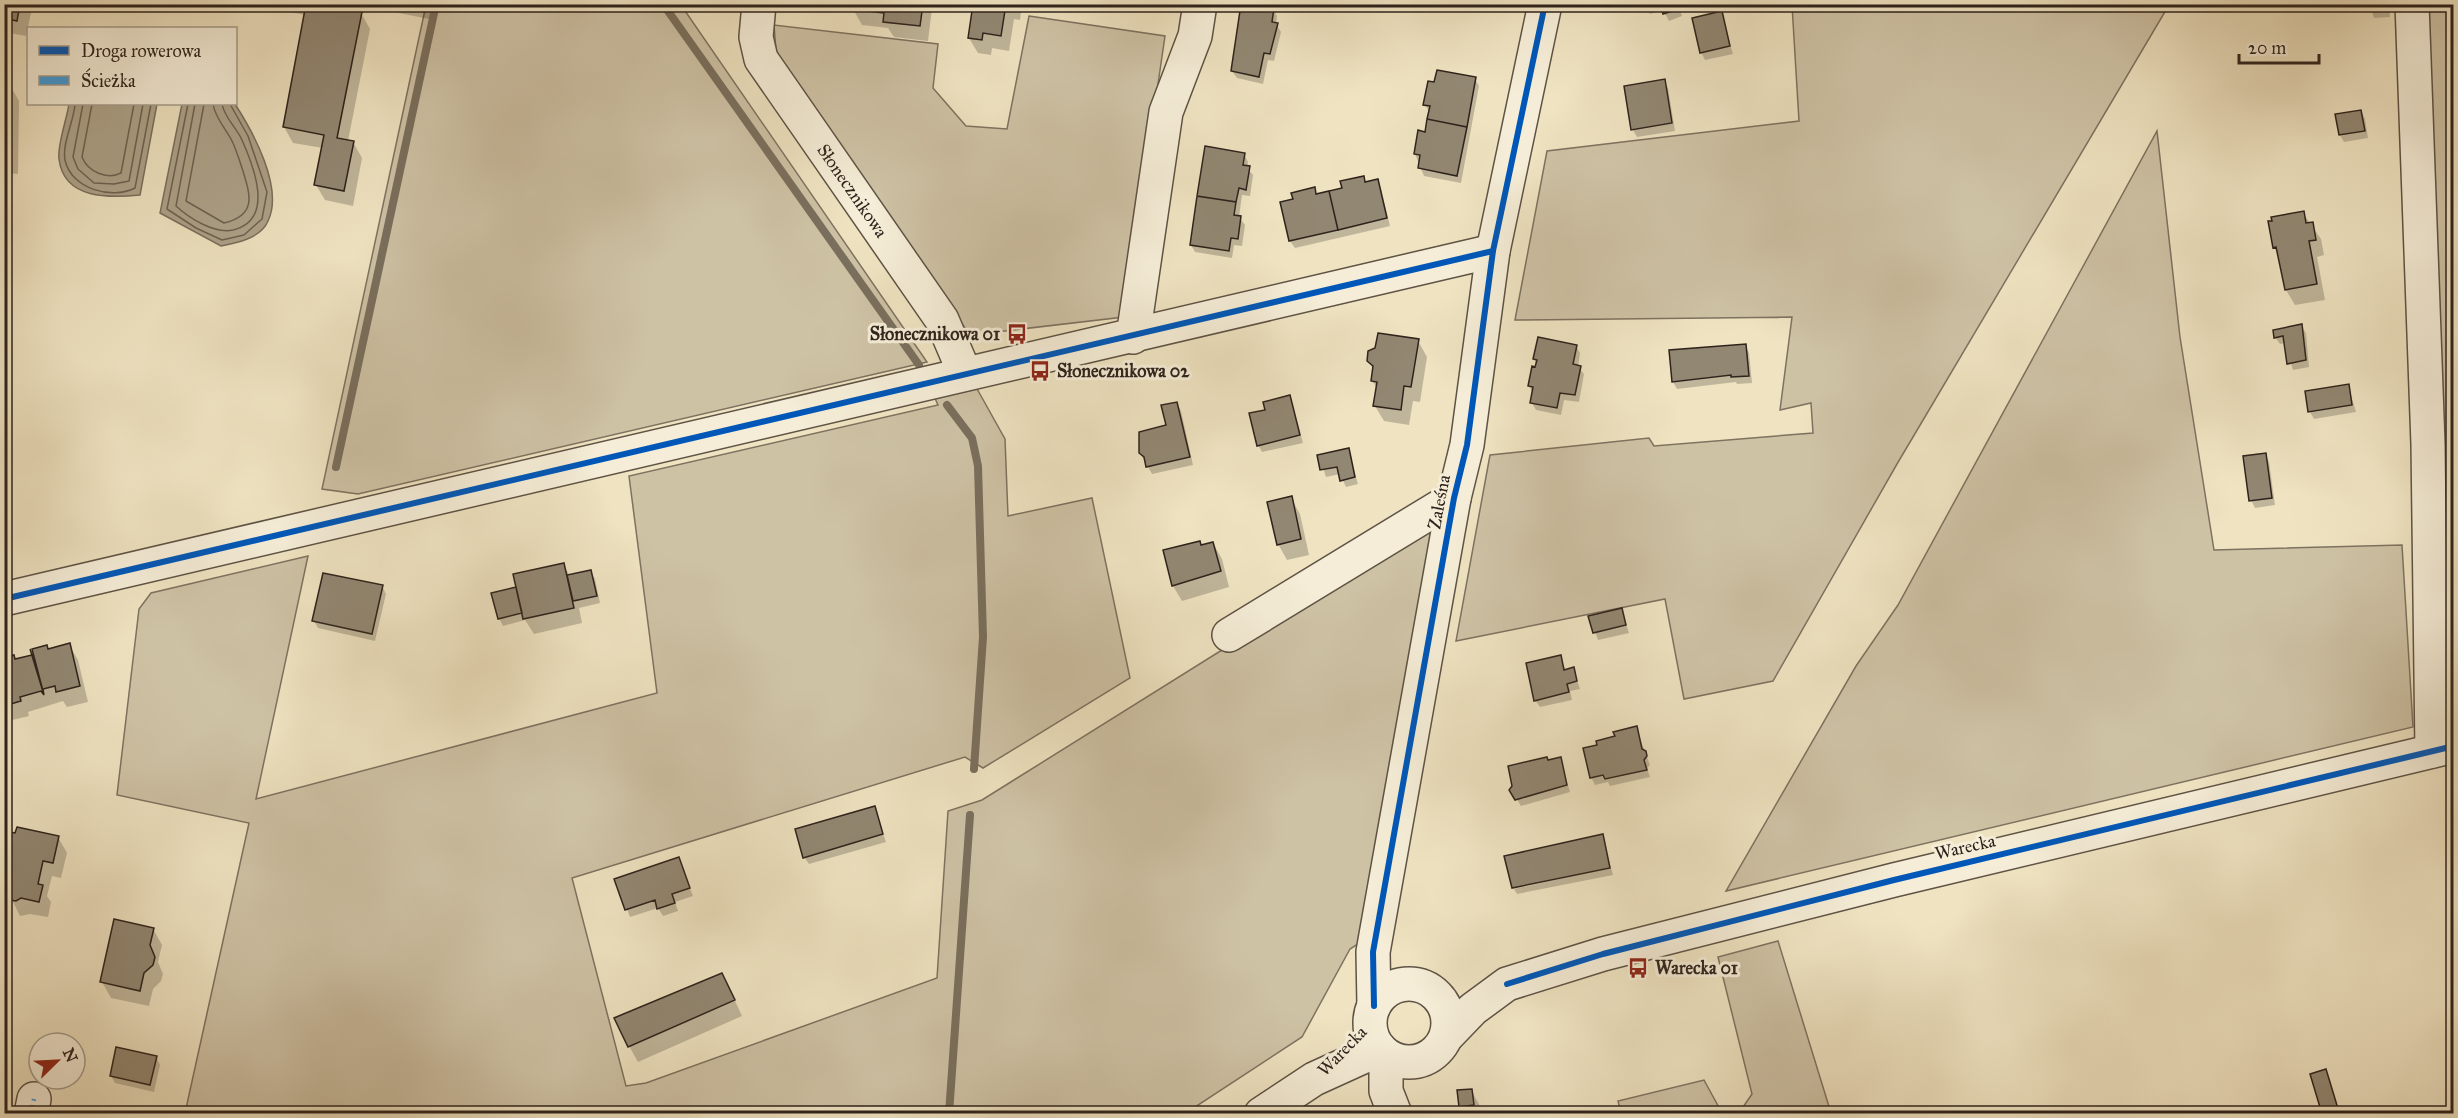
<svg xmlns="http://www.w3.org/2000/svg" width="2458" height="1118" font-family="'IM FELL Great Primer',serif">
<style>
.green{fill:#cec2a5;stroke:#7e7260;stroke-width:1.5}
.water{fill:#ada289;stroke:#7a6f5d;stroke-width:1.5}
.shadow{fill:#0003}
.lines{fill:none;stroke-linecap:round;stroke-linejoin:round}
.shore{stroke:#6e6252;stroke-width:1.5}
.stream{stroke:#7a6f5d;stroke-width:8}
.building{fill:#928772;stroke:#2e231c;stroke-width:1.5}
.minor-casing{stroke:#5e5345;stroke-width:36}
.minor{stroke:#f5edd7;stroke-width:33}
.quiet{stroke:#3d9cdf;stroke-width:4.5;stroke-dasharray:9 4.5;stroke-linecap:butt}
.cycleway-casing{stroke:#f5edd7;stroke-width:10}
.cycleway{stroke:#0057b8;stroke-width:6}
.labels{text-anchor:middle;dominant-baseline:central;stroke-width:6;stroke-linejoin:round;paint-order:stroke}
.street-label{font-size:18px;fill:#2e231c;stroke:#f5edd7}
.poi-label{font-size:18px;font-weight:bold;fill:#2e231c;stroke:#f5edd7;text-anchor:start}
</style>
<rect width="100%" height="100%" fill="#efe3c1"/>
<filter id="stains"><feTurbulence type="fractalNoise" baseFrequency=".00333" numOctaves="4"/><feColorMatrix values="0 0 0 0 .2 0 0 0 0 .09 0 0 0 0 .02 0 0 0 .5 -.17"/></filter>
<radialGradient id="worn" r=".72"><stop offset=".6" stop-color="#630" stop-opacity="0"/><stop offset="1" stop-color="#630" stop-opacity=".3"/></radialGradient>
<path class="green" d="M426,5H681L927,362L358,494L322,489Z
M1792,5H2169L1897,464L1773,681L1684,699L1665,599L1456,641L1490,455L1649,438L1654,446L1813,433L1811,403L1780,410L1792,317L1515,320L1547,151L1799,121Z
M2420,5H2454V723L2445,725Z
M1029,16L1165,36L1124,317L970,335L790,80L776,50L774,25L938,44L933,88L966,126L1007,129Z
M2157,131L2180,337L2214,550L2402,545L2413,727L1726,891L1856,666L1898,605Z
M976,387L1005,439L1008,516L1092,498L1130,678L983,768L965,757L572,878L626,1086L646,1083L937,978L948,811L982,800L1438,515L1367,938L1350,949L1302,1037L1186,1113H185L249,823L117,795L139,609L151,593L308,556L256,799L657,693L629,476L938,405L933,394Z
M1778,941L1831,1113H1739L1752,1094L1718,957Z
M1704,1080L1722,1113H1621L1618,1101Z"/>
<path class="water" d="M69,104H157L140,195C110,198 64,200 59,159C57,146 67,118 69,104Z
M182,104H235C253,132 284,188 268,221C261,238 237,243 221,246L160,213Z"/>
<path class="shadow" d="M4,4H33L26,36L4,32Z
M286,4H346L345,10L361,13L370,29L348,141L353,142L362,158L353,206L325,200L316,185L323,148L293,143L284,127L305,15L290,12Z
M386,4H432L429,19L389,11Z
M854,4H930L932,8L928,41L894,37L888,28L862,25L853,9Z
M974,4H1022L1020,20L1014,19L1009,51L992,48L991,55L978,53L969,38Z
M1645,4H1684L1679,6L1682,16L1669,21L1663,10L1650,14Z
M2369,4H2389L2390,17L2374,18Z
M1273,9L1277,16L1276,24L1281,32L1274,61L1268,60L1263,84L1237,78L1232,71Z
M1721,13L1733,54L1705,60L1701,52Z
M1475,79L1479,86L1461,183L1424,176L1415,154L1426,134L1429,112L1425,104Z
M1664,81L1668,88L1675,131L1637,137L1633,130Z
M4,85H10L19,101L18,174L4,173Z
M2361,111L2365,119L2368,138L2344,142L2340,135Z
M1244,154L1248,162L1247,168L1253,175L1250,196L1242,195L1239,217L1245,225L1242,246L1234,245L1232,258L1195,252L1191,245Z
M1363,177L1367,183L1377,181L1381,189L1390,226L1295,248L1290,241L1295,200L1314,189L1317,195L1344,189Z
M4,190L13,205L4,241Z
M2303,213L2321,239L2324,255L2317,257L2325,300L2295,305L2286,290L2280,256L2274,247Z
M2301,326L2306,333L2309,367L2293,370L2285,343L2280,344L2275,337Z
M1418,341L1427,357L1420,402L1413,401L1409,425L1384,421L1375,406L1377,389L1372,380L1374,370L1368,361Z
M1745,345L1749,353L1752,383L1737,384L1736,382L1677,389L1673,382Z
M1576,346L1580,353L1578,367L1584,374L1579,402L1564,400L1561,415L1536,410L1532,403L1533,393L1529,386L1536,369L1535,359Z
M2348,385L2356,412L2314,419L2310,412L2306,393Z
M1290,397L1303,443L1262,452L1258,445L1266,411Z
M1177,403L1181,411L1193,465L1152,474L1140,453L1168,426Z
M1348,450L1358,484L1346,487L1340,474L1326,477L1319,456Z
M2265,454L2269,462L2275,505L2255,508L2251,500Z
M1291,498L1300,514L1309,555L1287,560L1278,544Z
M1213,543L1222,559L1229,587L1182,601L1173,586L1165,551Z
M563,564L570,576L590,572L595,579L600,603L579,608L582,623L534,634L525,620L503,626L499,618Z
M382,586L386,594L375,641L318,628L314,621Z
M1621,609L1629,633L1598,640L1590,617Z
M69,645L78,660L88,702L67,707L63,701L28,712L29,716L4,722V659L15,660L34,656L32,650L46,646L48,650Z
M1560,657L1566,671L1573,669L1580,689L1570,691L1572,700L1540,707L1535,700Z
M1636,728L1650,765L1647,768L1650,777L1610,786L1608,782L1595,785L1591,777L1598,746Z
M1560,759L1570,792L1521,806L1511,790L1548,762Z
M874,808L886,842L809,864L804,857Z
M5,832L58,837L67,853L61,878L52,876L47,896L51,902L48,917L30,914L20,916L8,892H4Z
M1602,835L1613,875L1517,894L1514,889L1568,877L1567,874Z
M678,859L693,896L675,902L678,911L663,916L658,908L630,917L616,880Z
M153,929L162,945L158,962L163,974L161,981L153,989L149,1006L111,998L102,982Z
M730,990L742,1016L638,1062L629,1046Z
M156,1057L160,1065L154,1092L115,1083L111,1076Z
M39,1060V1075L36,1071Z
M2325,1071L2329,1078L2340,1114H2324Z
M43,1079H60L59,1083Z
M1471,1090L1480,1106L1481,1114H1464L1460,1106Z"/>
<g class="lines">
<path class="shore" d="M75,104C74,121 62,143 65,160C71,189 112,200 135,188L151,104
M83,104L73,157L78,169L94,183L114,184L129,181L143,104
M92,104L82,157C88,172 107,180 121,173L134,104
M188,104L167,209L196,228L222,240L244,235L262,219L267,192L248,136L230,104
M195,104L176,206C189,218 214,234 233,230C275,220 254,167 242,140C236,127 224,117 222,104
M204,104L186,201L224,223C258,215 250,194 242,168C239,159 236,149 232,141C226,129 215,118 213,104"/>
<path class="stream" d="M663,4L919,365
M947,405L972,438L978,466L983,637L974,769
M336,467L436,4
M949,1114L970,815"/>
</g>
<path class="building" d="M4,4H20L17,21L4,18Z
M306,4H334V7L362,12L337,138L354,141L344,191L314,185L324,135L283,127Z
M386,4H427L425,12Z
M852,4H923L920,26L883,22L884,13L852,9Z
M973,4H1006L1001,36L983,33L982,40L968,38Z
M1241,4H1266L1274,8L1272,22L1278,23L1270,54L1264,53L1259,77L1231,71Z
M1660,4H1678L1679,9L1663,14Z
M2368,4H2386V10L2368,11Z
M1722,11L1730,46L1700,53L1692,18Z
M1437,70L1476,77L1467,127L1427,119L1430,106L1423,105L1428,81L1434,82Z
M1665,79L1672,123L1631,130L1624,86Z
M4,83L11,84L9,159H4Z
M2361,110L2365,131L2339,135L2335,114Z
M1427,119L1467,127L1457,176L1418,168L1420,155L1414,154L1418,130L1425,132Z
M1205,146L1245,153L1243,165L1250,166L1246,190L1239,188L1236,202L1197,196Z
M1364,176L1365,182L1378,179L1387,218L1338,230L1329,191L1342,188L1340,181Z
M1315,187L1316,194L1329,191L1338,230L1289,241L1280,202L1293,199L1291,193Z
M1197,196L1236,202L1234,215L1241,216L1238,239L1231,238L1229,251L1190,245Z
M2304,211L2306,223L2313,222L2316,240L2309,241L2317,284L2285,290L2276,247L2273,248L2268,221H2272L2271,217Z
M2302,324L2306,360L2287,364L2283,336L2274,338L2273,330Z
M1378,333L1419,339L1411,387L1404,386L1401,410L1373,406L1377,382L1371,381L1373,366L1367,361L1368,351L1375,348Z
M1538,337L1577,345L1573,364L1581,366L1575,395L1560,393L1557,408L1530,403L1533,387L1528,386L1532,366L1535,367L1537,360L1533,359Z
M1746,344L1749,376L1731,377V375L1672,382L1669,350Z
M2349,384L2352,405L2308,412L2305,391Z
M1290,395L1300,435L1257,446L1249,413L1265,410L1263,402Z
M1177,402L1190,457L1146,467L1144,457L1139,453V432L1166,425L1161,405Z
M1349,448L1355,477L1340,481L1337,467L1320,470L1317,455Z
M2266,453L2272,498L2249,501L2243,456Z
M1292,496L1301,539L1277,545L1267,502Z
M1200,541L1201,545L1213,542L1221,571L1172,586L1163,550Z
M564,563L574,608L523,619L513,574Z
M591,570L597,596L573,601L567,575Z
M323,573L383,585L372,634L312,621Z
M516,587L522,613L498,619L491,593Z
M1622,608L1626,625L1593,633L1588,616Z
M70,643L80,686L56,692L55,686L43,689L44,695L32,649L47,645L48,649Z
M30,649L44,695L41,691L20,697L21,701L4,706V657L14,655L15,659L32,655Z
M1561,655L1564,670L1574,667L1577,681L1567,684L1569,692L1534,701L1526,663Z
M1637,726L1642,749L1646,751L1647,756L1644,760L1647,770L1605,779L1603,775L1590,778L1583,748L1597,745L1596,741L1615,736L1613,732Z
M1547,757L1548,760L1561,757L1567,785L1515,800L1509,790L1512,786L1508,766Z
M875,806L883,834L803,858L795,829Z
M17,827L59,836L53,863L43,861L38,884L43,885L39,902L21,898L16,901L10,900L6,895L9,880L4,879V831L15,833Z
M1603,834L1610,868L1512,888L1504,856Z
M679,857L690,888L672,894L675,903L657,909L655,900L625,910L614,879Z
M114,919L154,928L150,945L155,957L153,965L144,973L140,991L100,982Z
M722,973L735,1000L628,1047L614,1018Z
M116,1047L157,1056L150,1085L110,1076Z
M2326,1069L2339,1112L2332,1114H2322L2310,1074Z
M1472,1089L1474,1105L1459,1107L1457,1090Z"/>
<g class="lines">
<g class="minor-casing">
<g id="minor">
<path id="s1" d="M759,4L756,37L761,59L942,320L965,374"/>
<path d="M2412,4L2428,444L2432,751"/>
<path d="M1133,337L1166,112L1195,36L1200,4"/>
<path d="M4,599L1493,251"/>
<path d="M1229,635L1454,498"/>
<circle cx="1409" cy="1023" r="39"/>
<path d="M1374,1006L1373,952L1454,498L1467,445L1493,251L1545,4"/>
<path d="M1447,1036L1473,1009L1507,984L1603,954L1894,880L2454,746"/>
<path d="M1386,1055V1091L1395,1114"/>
<path d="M31,1114L34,1099"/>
<path d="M1261,1114L1314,1079L1380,1049"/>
</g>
</g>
<use href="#minor" class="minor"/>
<path class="quiet" d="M31,1114L34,1099"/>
<g class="cycleway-casing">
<path id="cycleway" d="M4,599L1493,251
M1507,984L1603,954L1894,880L2454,746
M1374,1006L1373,952L1454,498L1467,445L1493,251L1545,4"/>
</g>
<use href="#cycleway" class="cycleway"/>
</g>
<defs>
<g id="bus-bare" transform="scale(1.62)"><path d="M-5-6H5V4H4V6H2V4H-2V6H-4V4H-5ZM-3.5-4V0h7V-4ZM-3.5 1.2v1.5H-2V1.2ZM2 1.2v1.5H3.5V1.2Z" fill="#8f2418" stroke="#f5edd7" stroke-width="2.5" paint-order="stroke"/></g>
</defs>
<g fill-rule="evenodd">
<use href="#bus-bare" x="1017" y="334"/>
<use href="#bus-bare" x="1040" y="371"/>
<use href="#bus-bare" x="1638" y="968"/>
</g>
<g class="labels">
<g class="street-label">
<text stroke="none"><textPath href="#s1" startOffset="216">Słonecznikowa</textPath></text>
<text transform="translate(1439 502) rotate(-79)">Zaleśna</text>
<text transform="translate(1965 847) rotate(-13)">Warecka</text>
<text transform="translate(1342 1051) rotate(-46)">Warecka</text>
</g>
<g class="poi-label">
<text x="1000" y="334" text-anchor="end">Słonecznikowa 01</text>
<text x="1057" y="371">Słonecznikowa 02</text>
<text x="1655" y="968">Warecka 01</text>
</g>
</g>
<rect width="2458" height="1118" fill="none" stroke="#efe3c1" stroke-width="24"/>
<rect x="6" y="6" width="2446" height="1106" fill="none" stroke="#2e231c" stroke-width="3"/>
<rect x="12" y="12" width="2434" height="1094" fill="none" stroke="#2e231c" stroke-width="1.5"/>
<rect x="27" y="27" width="210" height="78" fill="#f5edd7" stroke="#a59c8c" stroke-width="1.5"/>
<rect x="39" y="46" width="30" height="9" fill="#0057b8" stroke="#a59c8c" stroke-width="1.5"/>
<text x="81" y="57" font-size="18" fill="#2e231c">Droga rowerowa</text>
<rect x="39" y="76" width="30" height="9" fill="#3d9cdf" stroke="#a59c8c" stroke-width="1.5"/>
<text x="81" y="87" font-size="18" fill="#2e231c">Ścieżka</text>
<g transform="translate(57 1061) rotate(66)"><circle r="28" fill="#f5edd7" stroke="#a59c8c" stroke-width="1.5"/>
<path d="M0-4.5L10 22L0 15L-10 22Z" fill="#8f2418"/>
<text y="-9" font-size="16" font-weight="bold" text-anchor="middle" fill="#2e231c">N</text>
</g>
<path d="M2239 54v9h80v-9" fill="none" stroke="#2e231c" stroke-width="3"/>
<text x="2248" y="54" font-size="18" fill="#2e231c" stroke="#f5edd7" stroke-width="4.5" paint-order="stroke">20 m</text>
<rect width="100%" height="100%" filter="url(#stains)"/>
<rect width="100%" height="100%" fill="url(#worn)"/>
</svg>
